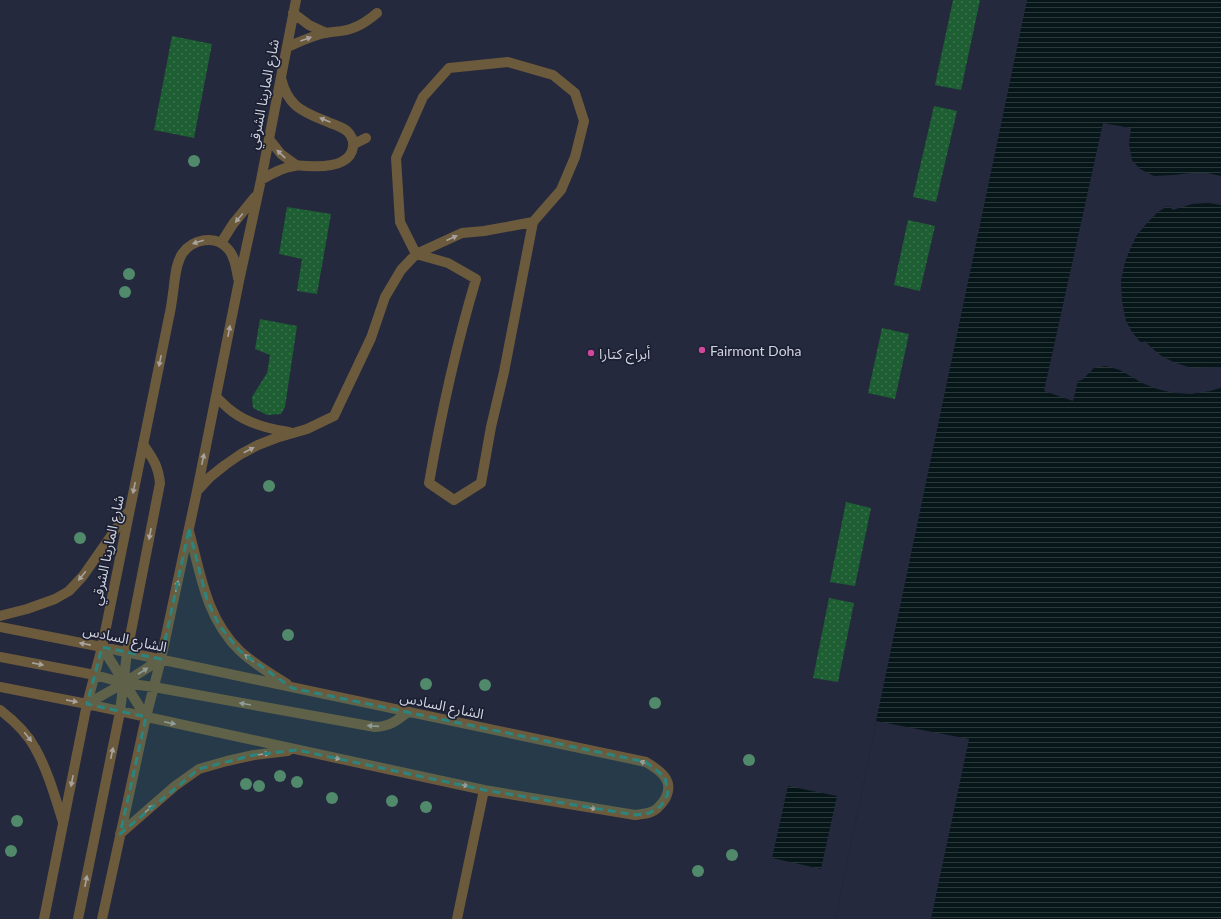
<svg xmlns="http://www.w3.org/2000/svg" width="1221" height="919" font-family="Lato,'Noto Sans Arabic',sans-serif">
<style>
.garden{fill:url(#garden-dots)}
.water{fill:url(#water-rules)}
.pier{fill:#25293d}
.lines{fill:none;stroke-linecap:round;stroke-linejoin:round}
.minor{stroke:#6c5a3c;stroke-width:10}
.tree{fill:#518a6a}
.oneway{fill:#a8a39e}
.marked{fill:#2c847f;fill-opacity:0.2;stroke:#2c847f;stroke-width:3;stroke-dasharray:8 5;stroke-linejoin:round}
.hotel-dot{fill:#d1479c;stroke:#1c2032;stroke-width:1.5}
.labels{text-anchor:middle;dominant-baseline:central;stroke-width:3.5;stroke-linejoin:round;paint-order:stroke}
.street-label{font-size:14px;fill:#d0d3e0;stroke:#1c2032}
.poi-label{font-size:14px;fill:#d0d3e0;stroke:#1c2032;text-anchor:start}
</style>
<defs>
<pattern id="garden-dots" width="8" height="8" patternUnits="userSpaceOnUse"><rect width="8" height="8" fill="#1d5e33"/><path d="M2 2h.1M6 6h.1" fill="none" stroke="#3d7450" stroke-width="1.8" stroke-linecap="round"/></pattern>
<pattern id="water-rules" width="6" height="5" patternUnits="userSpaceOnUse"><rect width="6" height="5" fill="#071719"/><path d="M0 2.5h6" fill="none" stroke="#2a383a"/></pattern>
</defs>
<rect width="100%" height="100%" fill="#25293d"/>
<path class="garden" d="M953,0H980L961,90L935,85Z
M172,36L212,44L194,138L154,130Z
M934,106L957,111L936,202L913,197Z
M287,207L331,214L317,294L297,291L302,259L279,254Z
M908,220L935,226L920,291L894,285Z
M260,319L297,326L285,407L281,414L267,415L253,408L252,397L267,373L270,355L255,349Z
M882,328L909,334L895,399L868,393Z
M846,502L871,508L855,586L830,582Z
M829,598L854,603L838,682L813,678Z"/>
<path class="water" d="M1027,0H1221V919H836L876,721Z
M788,786L837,796L821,869L772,858Z"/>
<path class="pier" d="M1103,123L1131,128L1129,144L1132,160L1140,169L1154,176L1173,175L1191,173H1208L1221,176V205L1208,203L1192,204L1173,210L1168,206L1158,212L1148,222L1137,235L1131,247L1125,262L1121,281L1122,301L1126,321L1132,332L1141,343L1145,341L1152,348L1163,357L1176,363L1192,368L1221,367V388L1210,391L1191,394L1174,393L1157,389L1142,383L1120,370L1106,366L1094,368L1082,380L1078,381L1073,401L1044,391Z
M876,721L969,739L931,919H836Z"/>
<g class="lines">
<path class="minor" d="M293,13L309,25L326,33
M287,47C299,42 312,36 325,33C335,31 344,32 353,28C362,25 370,19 377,13
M508,62L553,75L575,93L584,121L575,157L561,190L533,222L504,372L491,427L481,483L454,500L429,483C441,414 456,346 476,279L448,263L416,254L400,222L396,158L423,97L449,68Z
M269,139L281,154L296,165
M354,144L366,138
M261,180C271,174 283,167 295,166C299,165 303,166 307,166C323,167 350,167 353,147C354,141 351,135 347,131C342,127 336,125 330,123C304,112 288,108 281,78
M221,243L233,224L255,197
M216,397C222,402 227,408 233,412C249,424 269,429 289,432
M197,491L210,477L225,465L241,454L258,445L276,438L307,429L334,416L371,338L385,297L401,270L416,254L462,233L484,231L533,222
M189,531C201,575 206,618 240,651C254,664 271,674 287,684
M0,616L27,609L55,599L69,591L83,576L127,513
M0,627L102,647L646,762C661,771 675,781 665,799C661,805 657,810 651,812C646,814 640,814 635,815L484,790L87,704L0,687
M102,647L146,717
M0,657L95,675L124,683L154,687L375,727C391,726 396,721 408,712
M87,704L124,683L161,659
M0,710C13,720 27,733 35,748C48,771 55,797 63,822
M120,834L175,786L199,769L227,761L254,755L288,751
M44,919L87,704L102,647L169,317C171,309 172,301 173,293C175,280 175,265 182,254C192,239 216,234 228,249C235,256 236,268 238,278
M78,919L120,712L127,652L160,483C158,465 153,459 143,444
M102,919L146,717L161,659L197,491L239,281L261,180L296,0
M457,919L484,790"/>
</g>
<g class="tree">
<circle cx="194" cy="161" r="6"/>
<circle cx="129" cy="274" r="6"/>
<circle cx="125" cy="292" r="6"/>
<circle cx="269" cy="486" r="6"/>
<circle cx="80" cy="538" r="6"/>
<circle cx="288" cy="635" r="6"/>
<circle cx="426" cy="684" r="6"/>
<circle cx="485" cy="685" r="6"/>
<circle cx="655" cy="703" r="6"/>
<circle cx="749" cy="760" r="6"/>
<circle cx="280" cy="776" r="6"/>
<circle cx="297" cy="782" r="6"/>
<circle cx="246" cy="784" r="6"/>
<circle cx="259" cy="786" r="6"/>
<circle cx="332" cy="798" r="6"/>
<circle cx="392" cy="801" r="6"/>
<circle cx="426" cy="807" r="6"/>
<circle cx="17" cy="821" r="6"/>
<circle cx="11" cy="851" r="6"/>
<circle cx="732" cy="855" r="6"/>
<circle cx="698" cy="871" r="6"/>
</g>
<defs><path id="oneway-solid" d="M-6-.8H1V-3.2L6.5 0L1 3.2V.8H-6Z"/></defs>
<g class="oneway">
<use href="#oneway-solid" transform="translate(306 39) rotate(-20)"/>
<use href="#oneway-solid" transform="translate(325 120) rotate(-157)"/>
<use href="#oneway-solid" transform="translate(281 154) rotate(-136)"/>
<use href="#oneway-solid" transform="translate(239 218) rotate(130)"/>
<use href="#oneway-solid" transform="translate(452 238) rotate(-24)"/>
<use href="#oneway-solid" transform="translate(198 242) rotate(162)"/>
<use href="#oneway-solid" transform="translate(229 331) rotate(-79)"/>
<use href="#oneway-solid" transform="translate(160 361) rotate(102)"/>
<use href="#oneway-solid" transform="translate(249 450) rotate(-27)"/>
<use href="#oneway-solid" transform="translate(203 459) rotate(-78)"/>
<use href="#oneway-solid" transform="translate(134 488) rotate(102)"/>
<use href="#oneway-solid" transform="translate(150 534) rotate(101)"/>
<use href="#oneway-solid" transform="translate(82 576) rotate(129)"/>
<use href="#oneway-solid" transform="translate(177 586) rotate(-78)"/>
<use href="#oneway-solid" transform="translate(85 644) rotate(-169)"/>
<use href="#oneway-solid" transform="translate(249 658) rotate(-141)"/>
<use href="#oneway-solid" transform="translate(38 664) rotate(11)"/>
<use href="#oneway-solid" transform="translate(143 671) rotate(-33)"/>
<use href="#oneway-solid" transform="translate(72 701) rotate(11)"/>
<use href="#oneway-solid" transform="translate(245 704) rotate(-170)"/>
<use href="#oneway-solid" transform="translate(170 723) rotate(12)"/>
<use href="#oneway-solid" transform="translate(373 726) rotate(-176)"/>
<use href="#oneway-solid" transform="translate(28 737) rotate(51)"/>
<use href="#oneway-solid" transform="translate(112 753) rotate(-78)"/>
<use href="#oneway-solid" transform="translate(264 754) rotate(-7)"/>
<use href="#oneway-solid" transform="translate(335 758) rotate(12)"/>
<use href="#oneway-solid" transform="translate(645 763) rotate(-160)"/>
<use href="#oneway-solid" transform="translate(72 781) rotate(101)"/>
<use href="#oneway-solid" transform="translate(463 785) rotate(12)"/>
<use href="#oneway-solid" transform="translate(591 808) rotate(10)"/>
<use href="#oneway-solid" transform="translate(149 809) rotate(-41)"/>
<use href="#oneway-solid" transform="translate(86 881) rotate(-79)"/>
</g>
<path class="marked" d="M189,529L207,600L219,625L240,651L292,688L646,762L665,777L668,794L661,806L650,813L635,815L484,790L297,750L254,755L199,769L120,834L146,717L87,704L102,647L161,659Z"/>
<g class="hotel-dot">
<circle cx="702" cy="350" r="4"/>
<circle cx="591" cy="353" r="4"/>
</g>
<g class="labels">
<g class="street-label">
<text transform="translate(263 94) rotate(-79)">شارع المارينا الشرقي</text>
<text transform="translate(107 550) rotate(-78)">شارع المارينا الشرقي</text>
<text transform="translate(125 638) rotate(12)">الشارع السادس</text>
<text transform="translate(442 705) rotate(12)">الشارع السادس</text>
</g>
<g class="poi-label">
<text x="710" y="350">Fairmont Doha</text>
<text x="599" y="353">أبراج كتارا</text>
</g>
</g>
</svg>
